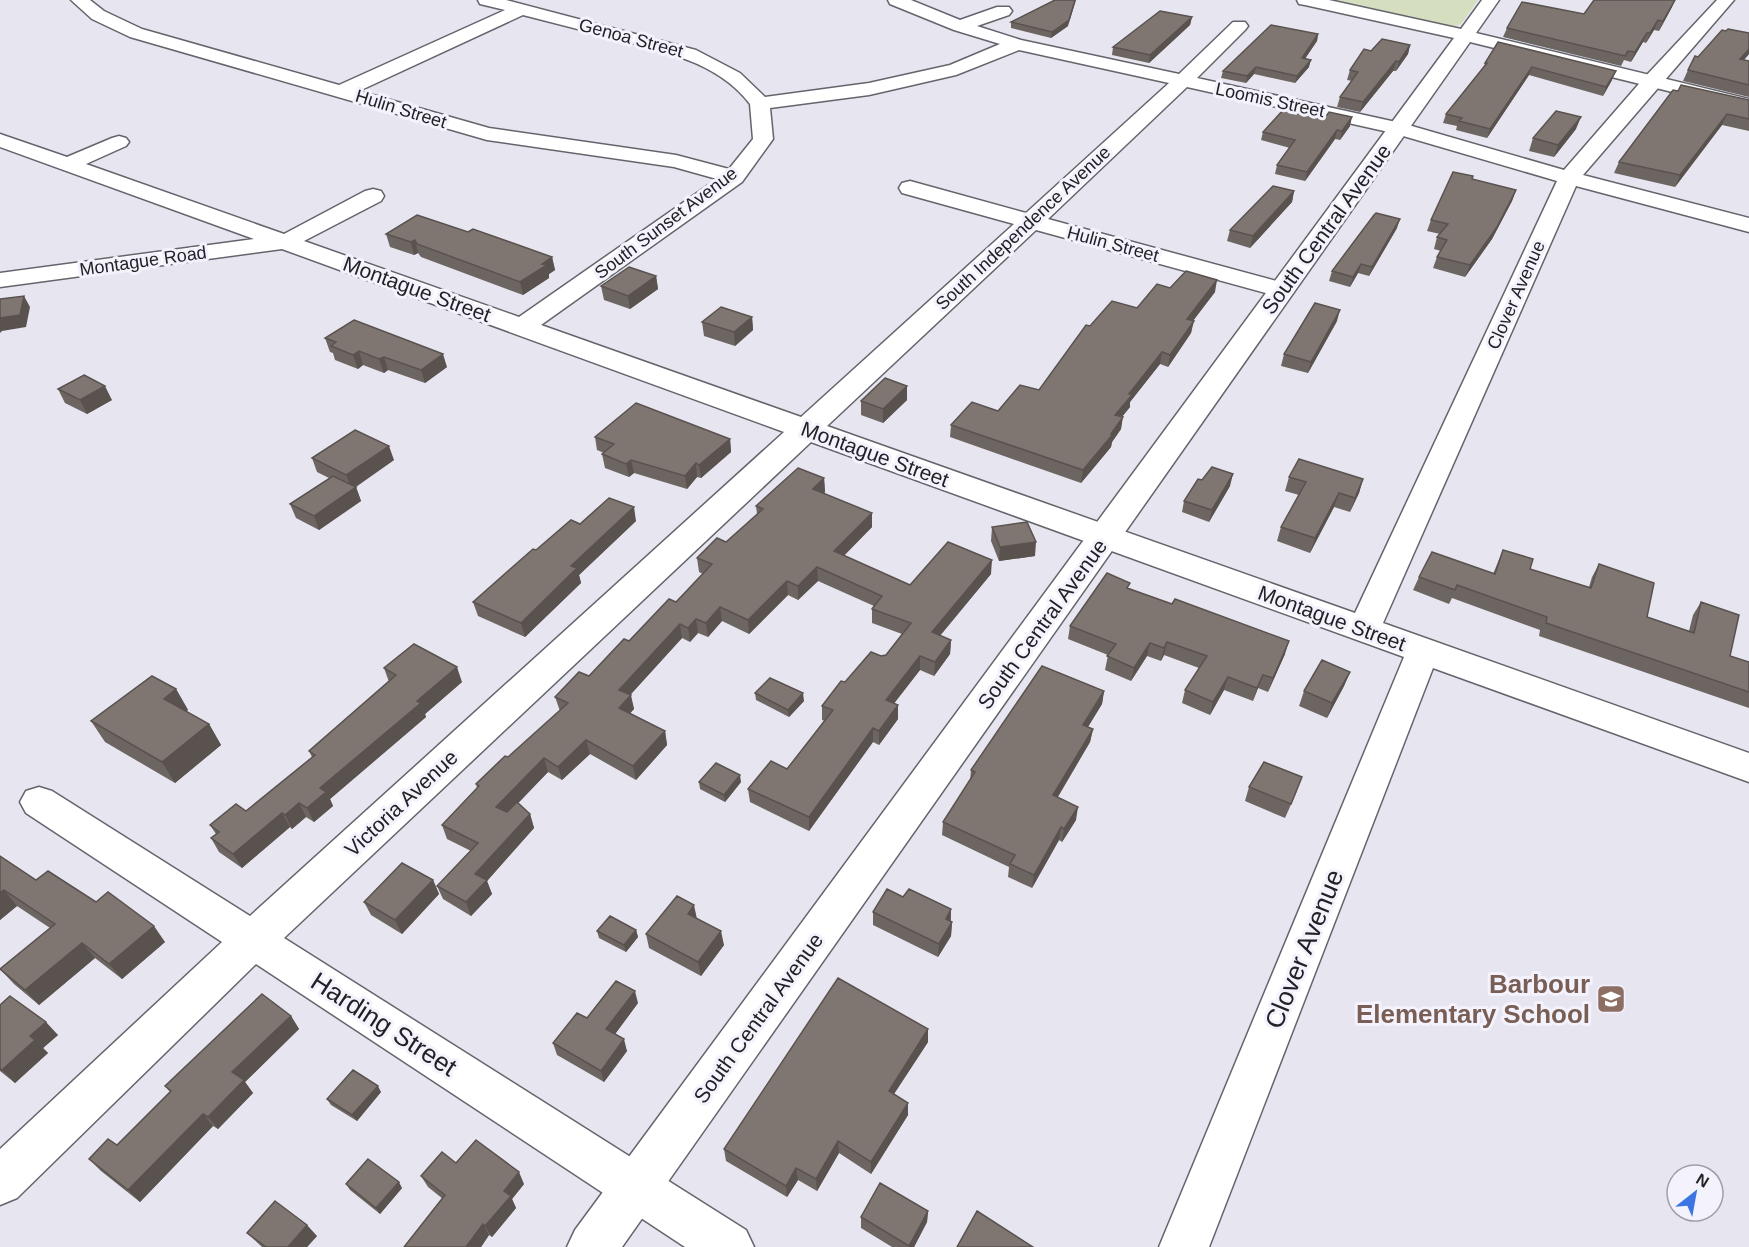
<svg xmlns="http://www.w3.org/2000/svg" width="1749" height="1247" font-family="Helvetica,sans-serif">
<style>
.green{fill:#d5dfbf}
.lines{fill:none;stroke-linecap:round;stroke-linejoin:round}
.minor-casing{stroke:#64646c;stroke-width:3}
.major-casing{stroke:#64646c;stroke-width:3}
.minor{fill:#fff;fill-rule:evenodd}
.major{fill:#fff;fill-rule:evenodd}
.wall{fill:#6d6561}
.shaded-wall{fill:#59524f}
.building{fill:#7f7571;stroke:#59524f;stroke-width:1.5}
.labels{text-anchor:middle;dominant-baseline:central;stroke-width:6;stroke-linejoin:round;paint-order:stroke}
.far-street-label{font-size:18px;fill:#222226;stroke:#f4f3fd}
.street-label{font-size:21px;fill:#222226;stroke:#f4f3fd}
.near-street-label{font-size:26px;fill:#222226;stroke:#f4f3fd}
.near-education-label{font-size:26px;font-weight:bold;fill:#785e54;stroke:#f4f3fd;text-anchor:end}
</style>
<rect width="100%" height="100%" fill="#e7e6f0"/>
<path class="green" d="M1314,0H1478L1461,24L1452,27Z"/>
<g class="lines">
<g class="minor-casing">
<path id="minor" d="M71,0H90L104,11L142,29L339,85L505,10L480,4L478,0H506L696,50L740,73L765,97L869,83L950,65L1000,44L954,30L890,4L888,0H911L960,20L997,7H1009L1012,11L1009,15L977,26L1021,40L1179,74L1233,22H1245L1248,26L1245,30L1197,78L1405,124L1564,170L1644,78L1717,0H1734L1583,175L1749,218V232L1576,186L1383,623L1749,753V782L1433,668L1209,1247H1159L1404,657L811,442L284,938L746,1230L754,1247H685L256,964L17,1198L0,1205V1149L222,942L26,813L20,802L26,791L39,787L52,791L250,916L784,432L282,249L0,287V273L254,239L0,147V134L67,157L112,138L119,136L126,138L129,142L126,146L86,164L284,234L365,191L373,189L381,191L384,196L381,201L304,241L519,317L717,179L674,167L487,140L130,37L92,19ZM523,15C554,23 585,31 617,39C665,52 718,62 750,104L753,139L729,169L676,155L489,128L359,91ZM1019,50L1169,83L1026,213L910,181L902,183L899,188L902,193L1014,224L801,417L541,325L742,182L773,139L770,108L869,95L956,75ZM1187,87L1393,133L1557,181L1355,613L827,426L1036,230L1273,295L1282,297L1291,295L1294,290L1291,285L1048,219Z"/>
</g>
<g class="major-casing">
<path id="major" d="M1297,0H1329L1461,29L1482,0H1499L1476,33L1749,99V111L1470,42L622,1247H567L575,1230L1454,38L1305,5L1299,4Z"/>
</g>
<use href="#minor" class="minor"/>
<use href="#major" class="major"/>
</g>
<path class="wall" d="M1672,7L1659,31L1654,30L1646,43L1643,42L1631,62L1624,60L1621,66L1503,37L1507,28L1584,14Z
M1192,17L1190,25L1149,63L1112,55L1113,47Z
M1011,22L1068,26L1051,38L1011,28Z
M1749,33V54L1744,60L1749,61V97L1683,81L1688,70Z
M1318,34L1317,41L1305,58L1309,67L1295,83L1254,74L1246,83L1221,78L1223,71Z
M1498,42L1612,80L1603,96L1529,75L1487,138L1456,130L1457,126L1443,123L1446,114L1484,68L1485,63Z
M1410,45L1408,54L1396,71H1393L1360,112L1337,107L1340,97L1352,81L1347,80L1350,70L1371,51Z
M1749,100V131L1722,125L1675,187L1614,173L1619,162Z
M1350,126L1340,140L1335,139L1305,181L1275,174L1277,165L1290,148L1261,140L1263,132Z
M1576,129L1554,157L1529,151L1533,138Z
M1472,179L1516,190L1512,201L1492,239L1465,277L1433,268L1437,257L1441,251L1434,249L1437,237L1440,234L1427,231L1431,220Z
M1294,191L1292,202L1250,248L1227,241L1230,230Z
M1397,228L1369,276L1358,273L1350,287L1329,281L1332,271Z
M386,234L552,257L555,270L549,274V278L523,295L421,257L418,253L414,255L390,247Z
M656,276L658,289L630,309L604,300L601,286Z
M1170,288L1215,292L1193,321L1191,333L1168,367L1160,364L1130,402V407L1122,417L1121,429L1112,442L1111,447L1081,483L950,437L951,425L998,411L1039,390L1090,326L1137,308Z
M752,317L753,330L735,346L704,336L702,322Z
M1337,321L1308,373L1281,366L1284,354Z
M325,338L447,367L425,383L388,370L384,373L363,365L358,369L335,360L333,353L330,352Z
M907,386V400L883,423L861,415V401Z
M58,389L112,400L87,414L65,403Z
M595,437L730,439L731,452L701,478L697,477L687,489L634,473L629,477L605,468L602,454L604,453L597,450Z
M312,458L394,460L356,487L361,501L319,530L296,518L290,504L329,478L317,472Z
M1289,477L1363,479L1359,493L1350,512L1334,507L1310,553L1277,541L1281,527L1299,495L1285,491Z
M824,478L825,492L823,494L872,527L844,556L910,585L991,574L940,636L951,640L950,654L934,676L920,670L894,703L898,705V719L879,745L873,742L809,831L750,802L748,789L787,769L825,721L822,720V706L845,682L881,656L886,655L902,634L872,623V609L874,606L818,581L798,600L788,595L749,634L722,621L708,637L698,633L690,642L682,638L630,695L634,709L630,713L665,731L667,745L636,780L590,754L562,780L548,772L518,803L530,814L534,828L487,881L492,894L471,916L443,899L437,886L471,851L447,839L442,825L477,788L476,784L508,757L560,711L555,697L589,676L676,602L703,574L699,572L697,558L726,542L757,514L756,506Z
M1230,486L1209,522L1182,512L1184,501Z
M636,521L579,575L581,583L525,637L478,616L473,602L536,550L580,524Z
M992,527L1035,556L999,561L991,541Z
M1503,550L1530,569L1589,587L1592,577L1599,564L1647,617L1689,631L1693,615L1701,602L1730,656L1749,662V708L1539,636L1540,630L1452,598L1449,604L1413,590L1419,577L1493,574Z
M1129,588L1285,654L1268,692L1258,688L1253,701L1224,690L1210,715L1182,703L1185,690L1199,668L1164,655L1161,661L1147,656L1131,681L1105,670L1108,655L1068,639L1070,626Z
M384,668L462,682L425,714L426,717L330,799L333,806L314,822L306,817L292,829L290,827L242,868L219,852L211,838L216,834L210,825L246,811L312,757L309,751L389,682Z
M1350,672L1344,686L1327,718L1299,706L1304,691Z
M176,689L188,710L186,711L209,724L221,745L175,783L105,742L91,721Z
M1104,691L1102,704L1088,727L1093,729L1090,742L1058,797L1076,820L1062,842L1059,840L1032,888L1008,877L1009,867L942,835L943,822L970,781L971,770Z
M755,693L804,701L789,717L756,700Z
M699,782H741L725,802L700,789Z
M1249,787L1297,791L1285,818L1245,801Z
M0,856L36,880L96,902L165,942L122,979L95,958L39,1005L14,984L0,969L50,928L17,906L0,920Z
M433,880L439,894L402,934L371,915L364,902Z
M951,909V922H952L951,936L938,957L873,925V912Z
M697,918L724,945L701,976L649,948L646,934Z
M636,930L638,937L626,952L599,938L597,931Z
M638,1003L615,1034L627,1051L604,1082L557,1055L553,1043L587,1018Z
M0,1005L58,1035L43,1048L48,1053L15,1083L0,1071Z
M291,1016L299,1029L245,1082L253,1093L218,1129L213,1126L140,1202L101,1171L89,1159L117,1145L170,1092L165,1086Z
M928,1029V1042L894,1094L908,1115L871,1174L839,1153L817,1191L798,1180L787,1197L726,1161L724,1149Z
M381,1092L357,1121L331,1105L327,1099Z
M456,1163L524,1184L512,1199L516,1208L492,1237L489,1235L481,1247H404L443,1199L428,1187L421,1176Z
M346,1184L402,1188L380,1214L350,1190Z
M928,1211L927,1222L914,1247H892L861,1228V1217Z
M247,1233L317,1236L307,1247H262Z"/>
<path class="shaded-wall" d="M1075,0H1076L1068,26L1051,38L1052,32Z
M1675,0L1672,7L1659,31L1663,21Z
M1192,17L1190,25L1149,63L1150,55Z
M1658,20L1654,30L1646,43L1650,33Z
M1647,33L1643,42L1631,62L1635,52Z
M1318,34L1317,41L1301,65L1302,58Z
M1410,45L1408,54L1396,71L1399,62Z
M1749,49V54L1735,69L1740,59Z
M1311,60L1309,67L1295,83L1297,76Z
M1396,61L1393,71L1360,112L1363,102Z
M1256,67L1254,74L1246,83L1247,76Z
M1532,67L1529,75L1487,138L1490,129Z
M1616,71L1612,80L1603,96L1606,87Z
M1727,114L1722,125L1675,187L1680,175Z
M1352,117L1350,126L1340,140L1342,131Z
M1581,117L1576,129L1554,157L1558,145Z
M1337,130L1335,139L1305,181L1307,172Z
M1516,190L1512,201L1492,239L1465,277L1470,265Z
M1294,191L1292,202L1250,248L1253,236Z
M1400,219L1397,228L1369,276L1372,267Z
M415,240L418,253L414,255L411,242Z
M552,257L555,270L549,274V278L523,295L520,282L542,264Z
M1361,264L1358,273L1350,287L1353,277Z
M656,276L658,289L630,309L628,296Z
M1217,280L1215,292L1185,331L1187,319Z
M24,296L30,307L26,327L2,331L0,333V318Z
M1340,310L1337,321L1308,373L1311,362Z
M752,317L753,330L735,346L734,332Z
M1194,321L1191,333L1168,367L1170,355Z
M359,351L363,365L358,369L353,355Z
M1162,352L1160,364L1130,402V407L1113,427L1115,415L1129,394Z
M443,354L447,367L425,383L421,370Z
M384,357L388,370L384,373L379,359Z
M105,386L112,400L87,414L80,400Z
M907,386V400L883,423V409Z
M1123,417L1121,429L1112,442L1111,447L1081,483L1083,470Z
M730,439L731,452L701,478L699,465Z
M389,446L394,460L352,489L346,475Z
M631,460L634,473L629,477L626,464Z
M696,463L697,477L687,489L685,476Z
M1233,474L1230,486L1209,522L1212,510Z
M824,478L825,492L813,503V489Z
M1363,479L1359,493L1350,512L1355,498Z
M356,487L361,501L319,530L314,516Z
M1339,493L1334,507L1310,553L1315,538Z
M634,507L636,521L579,575L581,583L525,637L521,623L571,566Z
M872,513V527L834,565V551Z
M1036,542L1035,556L999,561L1000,547Z
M992,560L991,574L931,646L932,632Z
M817,567L818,581L798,600V586Z
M787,581L788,595L749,634L748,620Z
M720,607L722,621L708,637L706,623Z
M696,619L698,633L690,642L688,628Z
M680,624L682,638L622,704L619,690Z
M951,640L950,654L934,676L935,662Z
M1289,641L1285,654L1268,692L1273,678Z
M1167,642L1164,655L1161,661L1164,648Z
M1150,643L1147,656L1131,681L1134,668Z
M920,656V670L886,714V700Z
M457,667L462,682L425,714L426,717L330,799L333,806L314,822L307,808L320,788L417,701Z
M1350,672L1344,686L1327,718L1332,703Z
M1263,675L1253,701L1257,688Z
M1228,677L1224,690L1210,715L1213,702Z
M176,689L188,710L176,720L164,699Z
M1104,691L1102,704L1081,738L1083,725Z
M803,693L804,701L789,717L788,710Z
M631,695L634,709L622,722L619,708Z
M898,705V719L879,745V731Z
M209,724L221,745L175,783L162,762Z
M873,728V742L809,831V817Z
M1093,729L1090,742L1051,808L1053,795Z
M665,731L667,745L636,780L633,766Z
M586,740L590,754L562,780L558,767Z
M544,758L548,772L501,821L496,807Z
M740,775L741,782L725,802L724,795Z
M299,803L306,817L292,829L285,815Z
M1078,807L1076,820L1062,842L1064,829Z
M282,813L290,827L242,868L233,854Z
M530,814L534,828L487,881L492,894L471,916L466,902L475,874Z
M1061,827L1059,840L1032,888L1034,875Z
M433,880L439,894L402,934L395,920Z
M4,890L17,906L0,920V893Z
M694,905L697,919L688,914Z
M951,909L950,923L946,919Z
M952,922L951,936L938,957L939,944Z
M154,926L165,942L122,979L109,964Z
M636,930L638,937L626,952L624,945Z
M721,931L724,945L701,976L698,962Z
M82,943L95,958L39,1005L25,990Z
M635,991L638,1003L610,1041L606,1029Z
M291,1016L299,1029L245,1082L253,1093L218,1129L208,1117L232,1072Z
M46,1022L58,1035L43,1048L48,1053L15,1083L2,1070L30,1036Z
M928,1029V1042L888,1103L889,1091Z
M624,1039L627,1051L604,1082L601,1071Z
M378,1086L381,1092L357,1121L352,1115Z
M908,1103V1115L871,1174V1162Z
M203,1114L213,1126L140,1202L128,1190Z
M838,1141L839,1153L817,1191L816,1179Z
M796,1168L798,1180L787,1197L786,1186Z
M519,1172L524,1184L512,1199L516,1208L492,1237L485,1226L504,1191Z
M399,1182L402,1188L380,1214L376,1208Z
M928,1211L927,1222L914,1247H909Z
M483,1224L489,1235L481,1247H466Z
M307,1225L317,1236L307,1247H288Z"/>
<path class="building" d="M1055,0H1075L1069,20L1052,32L1011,22Z
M1594,0H1675L1663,21L1658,20L1650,33H1647L1635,52L1628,51L1625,56L1507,28L1522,2L1584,14Z
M1160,11L1192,17L1150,55L1113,47Z
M1271,25L1318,34L1302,58L1311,60L1297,76L1256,67L1247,76L1223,71Z
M1728,29L1749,33V49L1740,59L1749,61V85L1688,70L1695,56L1698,57L1722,30L1726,31Z
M1382,39L1410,45L1399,62L1396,61L1363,102L1340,97L1358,72L1350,70L1364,49L1371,51Z
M1498,42L1616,71L1606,87L1532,67L1490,129L1459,121L1462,118L1446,114L1487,63H1485Z
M1681,85L1749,100V119L1727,114L1680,175L1619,162L1673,90L1678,91Z
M1283,110L1324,119L1329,112L1352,117L1342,131L1337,130L1307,172L1277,165L1295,140L1263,132Z
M1556,111L1581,117L1558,145L1533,138Z
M1453,172L1473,176L1472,179L1516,190L1497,227L1470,265L1437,257L1447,240L1437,237L1448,224L1431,220Z
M1273,186L1294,191L1253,236L1230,230Z
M1376,213L1400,219L1372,267L1361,264L1353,277L1332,271L1374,215Z
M417,215L468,232L473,229L552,257L542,264L547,265L520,282L417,244L415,240L411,242L386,234Z
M629,267L656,276L628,296L601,286Z
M1186,271L1217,280L1187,319L1194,321L1170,355L1162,352L1129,394L1132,395L1115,415L1123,417L1111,434H1113L1083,470L951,425L972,402L998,411L1020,385L1039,390L1086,325L1090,326L1112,301L1137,308L1157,284L1170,288Z
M24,296L20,315L0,318V299Z
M1315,303L1340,310L1311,362L1284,354Z
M721,307L752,317L734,332L702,322Z
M354,320L443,354L421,370L384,357L379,359L359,351L353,355L331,346L336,342L325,338Z
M84,375L105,386L80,400L58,389Z
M885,378L907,386L883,409L861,401Z
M636,403L730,439L699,465L696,463L685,476L631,460L626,464L602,454L614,444L595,437Z
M355,430L389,446L346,475L312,458Z
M1299,459L1363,479L1355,498L1339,493L1315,538L1281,527L1306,482L1289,477Z
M1212,467L1233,474L1212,510L1184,501L1198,479L1202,480Z
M798,468L824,478L813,489L872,513L834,551L910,585L948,542L992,560L932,632L951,640L935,662L920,656L886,700L898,705L879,731L873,728L809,817L748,789L771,761L787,769L833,710L822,706L841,681L845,682L871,652L881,656L886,655L911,623L872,609L882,596L817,567L798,586L787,581L748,620L720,607L706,623L696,619L688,628L680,624L619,690L631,695L619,708L665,731L633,766L586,740L558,767L544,758L496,807L507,812L517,802L530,814L475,874L487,880L466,902L437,886L478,843L442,825L479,786L476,784L505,756L508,757L568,703L555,697L579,672L589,676L624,639L629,641L669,599L676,602L712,564L697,558L717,538L726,542L763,509L756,506Z
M333,476L356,487L314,516L290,504Z
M609,498L634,507L571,566L577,568L521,623L473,602L533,549L536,550L571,520L580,524Z
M1027,522L1036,542L1000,547L992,527Z
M1503,550L1533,559L1530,569L1591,588L1599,564L1654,583L1647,617L1694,633L1701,602L1739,615L1730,656L1749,662V692L1546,623L1547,617L1457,585L1455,590L1419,577L1432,552L1495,574Z
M1107,573L1130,583L1127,588L1172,604L1175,599L1289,641L1273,678L1263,675L1257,688L1228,677L1213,702L1185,690L1207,656L1167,642L1164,648L1150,643L1134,668L1107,656L1116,644L1070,626Z
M414,644L457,667L417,701L421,703L320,788L326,792L307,808L299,803L285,815L282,813L233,854L211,838L219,832L210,825L236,804L246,811L315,755L309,751L396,675L384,668Z
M1322,660L1350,672L1332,703L1304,691Z
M1042,666L1104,691L1083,725L1093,729L1053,795L1078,807L1064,829L1061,827L1034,875L1010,864L1015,855L943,822L975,772L971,770Z
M152,676L176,689L164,699L209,724L162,762L91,721Z
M770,678L803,693L788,710L755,693Z
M1264,762L1302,777L1291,804L1249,787Z
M716,763L740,775L724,795L699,782Z
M0,856L36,880L48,871L96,902L108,892L154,926L109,964L82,943L25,990L0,969L55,924L4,890L0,893Z
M402,863L433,880L395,920L364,902Z
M887,889L903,897L909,889L951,909L946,919L952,922L939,944L873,912Z
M677,896L694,905L688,914L721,931L698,962L646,934Z
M610,916L636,930L624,945L597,931Z
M838,978L928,1029L889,1091L908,1103L871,1162L838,1141L816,1179L796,1168L786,1186L724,1149Z
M616,981L635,991L606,1029L624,1039L601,1071L553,1043L577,1013L587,1018Z
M262,994L291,1016L232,1072L244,1080L208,1117L203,1114L128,1190L89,1159L108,1139L117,1145L171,1091L165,1086Z
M10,996L46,1022L30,1036L35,1040L2,1070L0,1069V1005Z
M353,1070L378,1086L352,1115L327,1099Z
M476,1140L519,1172L504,1191L511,1196L485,1226L483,1224L466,1247H404L445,1195L421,1176L442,1152L456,1163Z
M368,1159L399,1182L376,1208L346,1184Z
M880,1183L928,1211L909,1246L861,1217Z
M275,1201L307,1225L288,1247H266L247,1233Z
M977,1211L1033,1247H957Z"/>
<defs>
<g id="school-square" transform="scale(1.5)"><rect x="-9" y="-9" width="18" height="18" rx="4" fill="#8d6e63" stroke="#f4f3fd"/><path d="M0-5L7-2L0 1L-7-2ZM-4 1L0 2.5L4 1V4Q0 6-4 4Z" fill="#fff"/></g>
</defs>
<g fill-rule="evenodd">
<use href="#school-square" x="1611" y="999"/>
</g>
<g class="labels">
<g class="far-street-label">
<text transform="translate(631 38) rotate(15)">Genoa Street</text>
<text transform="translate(1270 100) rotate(12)">Loomis Street</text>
<text transform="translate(401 109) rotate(17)">Hulin Street</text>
<text transform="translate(666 223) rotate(-37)">South Sunset Avenue</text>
<text transform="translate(1023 228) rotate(-43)">South Independence Avenue</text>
<text transform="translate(1113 244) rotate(15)">Hulin Street</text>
<text transform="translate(143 261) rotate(-8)">Montague Road</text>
<text transform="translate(1516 295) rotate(-66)">Clover Avenue</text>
</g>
<g class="street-label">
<text transform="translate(1326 229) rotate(-54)">South Central Avenue</text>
<text transform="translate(417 289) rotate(20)">Montague Street</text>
<text transform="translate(875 454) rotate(20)">Montague Street</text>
<text transform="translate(1332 618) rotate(20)">Montague Street</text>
<text transform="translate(1042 624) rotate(-54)">South Central Avenue</text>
<text transform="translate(401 803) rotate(-43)">Victoria Avenue</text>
<text transform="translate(758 1018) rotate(-54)">South Central Avenue</text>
</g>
<g class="near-street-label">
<text transform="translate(1304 949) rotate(-68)">Clover Avenue</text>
<text transform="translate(384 1024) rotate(33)">Harding Street</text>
</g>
<g class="near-education-label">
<text x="1590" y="984">Barbour<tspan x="1590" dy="30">Elementary School</tspan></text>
</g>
</g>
<g transform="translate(1695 1193) rotate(31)"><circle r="28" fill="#f4f3fd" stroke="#a09fa7" stroke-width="1.5"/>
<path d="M0-4.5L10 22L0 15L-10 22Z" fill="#3c74e3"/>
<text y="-9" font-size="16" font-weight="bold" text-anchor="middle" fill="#222226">N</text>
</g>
</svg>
